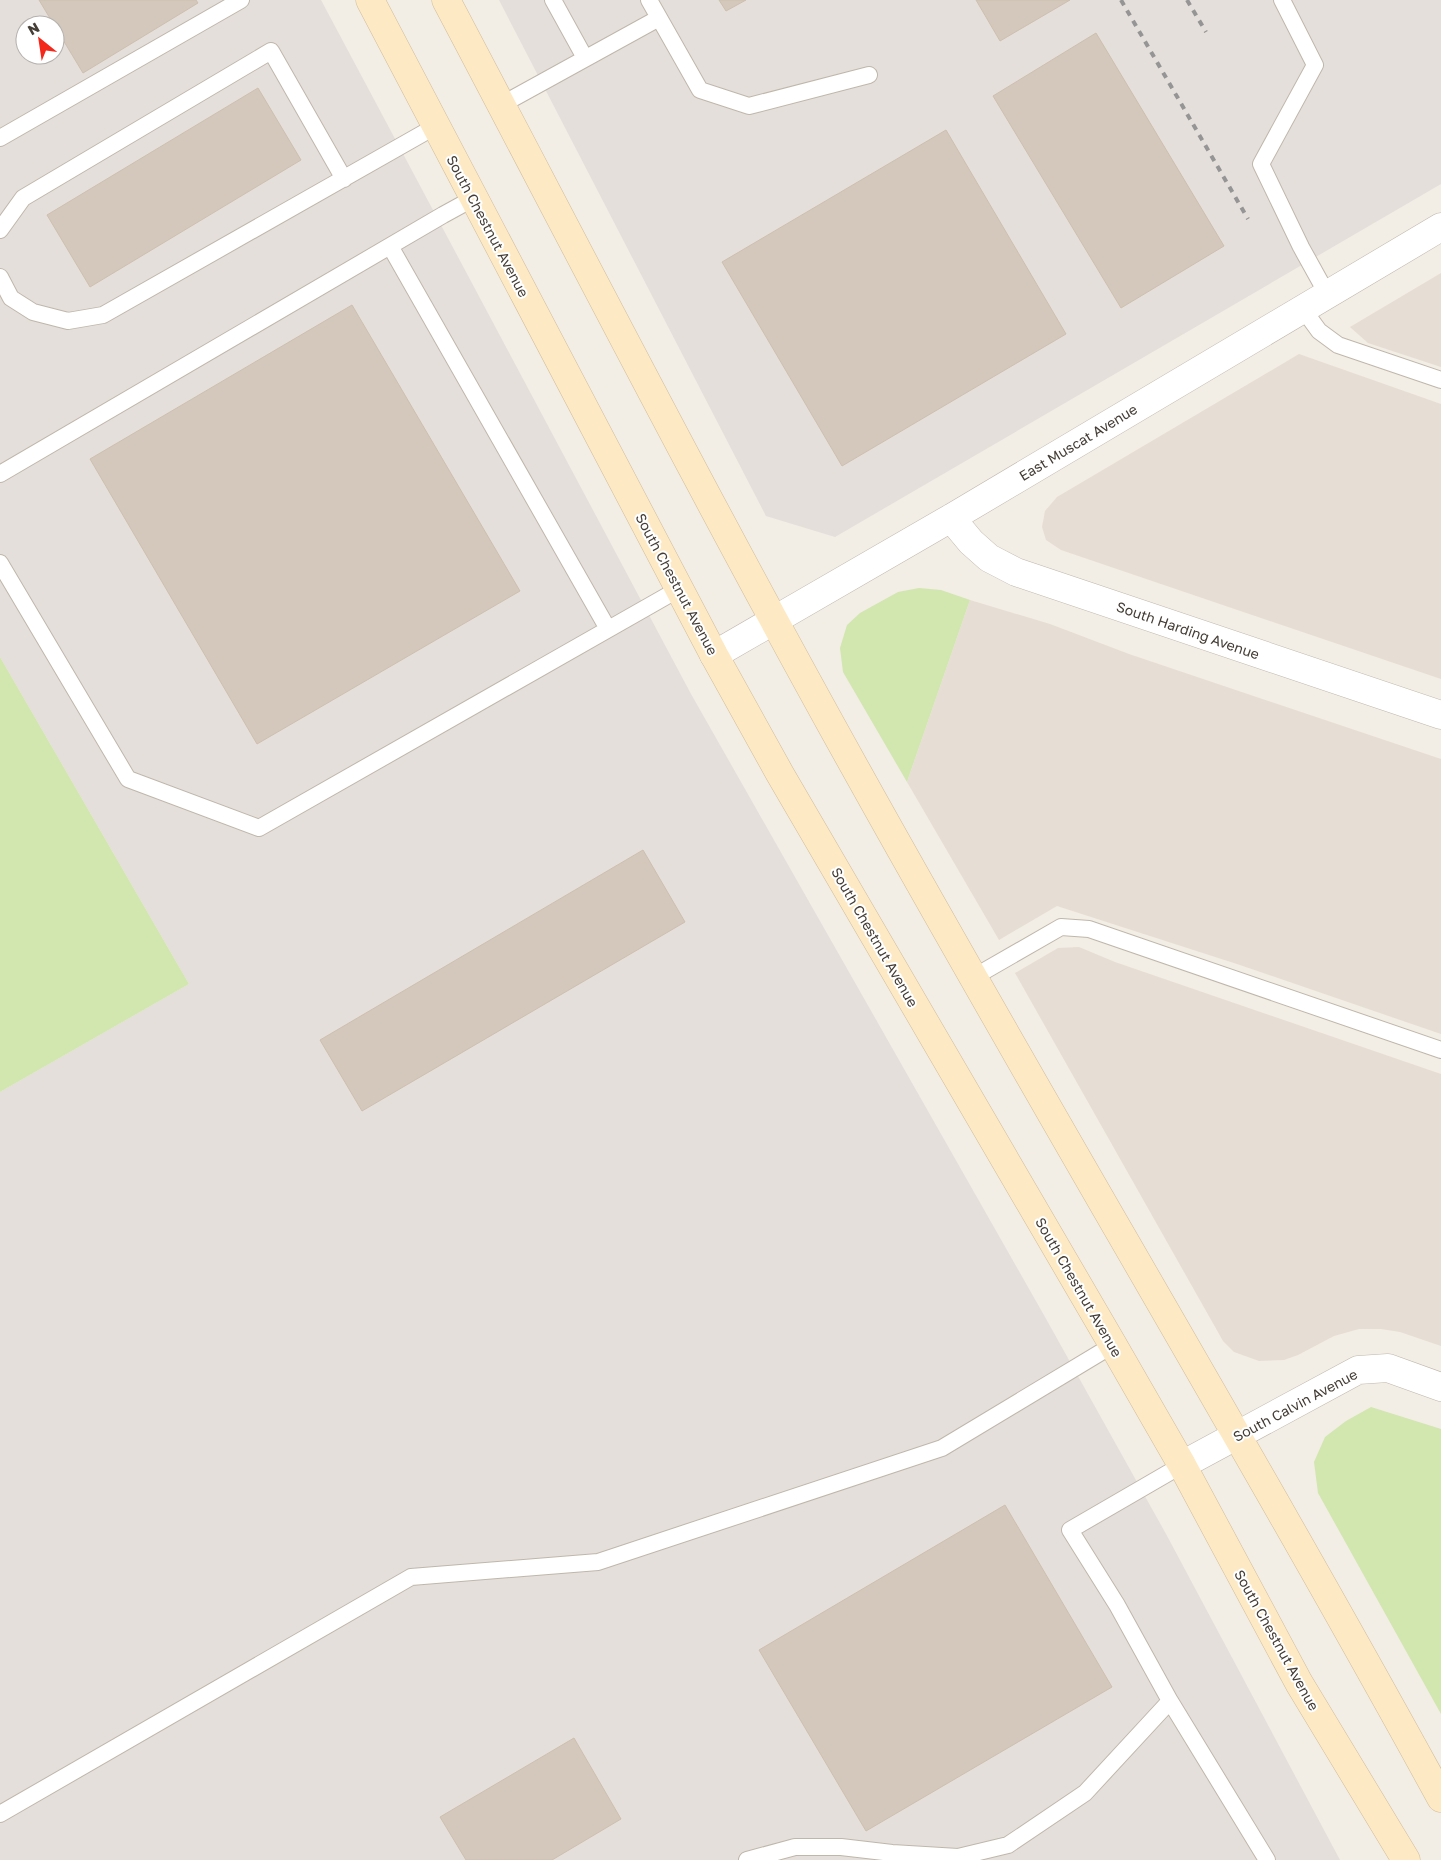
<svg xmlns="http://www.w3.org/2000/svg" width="1441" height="1860" font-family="'Golos Text',sans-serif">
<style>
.residential{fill:#e6ded4}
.industrial{fill:#e4dfda;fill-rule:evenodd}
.green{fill:#d2e6af}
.building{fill:#d3c8bb;stroke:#cebfaf}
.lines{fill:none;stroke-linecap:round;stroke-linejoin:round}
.service-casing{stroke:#c0b7ab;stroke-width:18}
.minor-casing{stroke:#c0b7ab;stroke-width:29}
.secondary-casing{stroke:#d1bc97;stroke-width:29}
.service{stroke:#fff;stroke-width:16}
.minor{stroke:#fff;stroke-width:28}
.secondary{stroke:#fdeac5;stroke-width:28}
.rail{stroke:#959595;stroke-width:4;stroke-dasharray:6 6;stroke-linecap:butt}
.labels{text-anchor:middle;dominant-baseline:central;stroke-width:4;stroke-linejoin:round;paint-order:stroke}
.street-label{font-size:14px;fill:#443d35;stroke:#fff}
</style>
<rect width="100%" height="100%" fill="#f2ede5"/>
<path class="residential" d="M1441,273V367L1368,343L1350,327Z
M1299,354L1441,404V679L1061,550L1046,540L1042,527L1045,511L1057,497Z
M970,600L1050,624L1129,654L1441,759V1034L1240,965L1057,906L999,940L907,782Z
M1079,947L1115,962L1441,1074V1346L1400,1332L1381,1329H1359L1334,1336L1298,1355L1284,1360L1259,1361L1234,1352L1223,1341L1015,973L1058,948Z"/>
<path class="industrial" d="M0,0H321L691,694L1045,1317L1166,1534L1340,1860H0V1092L189,984L0,657ZM25,25H55V55H25Z
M499,0H1441V184L835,537L766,516Z"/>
<path class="green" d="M919,588L941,590L970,600L907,782L843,672L840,648L847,625L860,613L898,592Z
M0,657L189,984L0,1092Z
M1371,1407L1441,1429V1714L1318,1493L1314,1462L1325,1437L1346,1421Z"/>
<path class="building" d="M39,0H196L198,3L83,73Z
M719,0H746L726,11Z
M976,0H1070L1000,41Z
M1096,33L1224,246L1121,308L993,96Z
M258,88L301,160L90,287L47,215Z
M946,130L1066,334L842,466L722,262Z
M352,305L520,591L257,744L90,459Z
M643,850L685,922L362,1111L320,1040Z
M1005,1505L1112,1687L866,1831L759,1650Z
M574,1738L621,1819L552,1860H466L440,1817Z"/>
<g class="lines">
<g class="service-casing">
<path id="service" d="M553,0L585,58
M649,0L700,90L749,106L869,75
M1282,0L1315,65L1261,164L1301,247L1327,294
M501,105L659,18
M0,138L241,0
M0,230L23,198L271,51L344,179
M390,246L608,629
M0,277L11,298L33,312L68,321L103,315L436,126
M1303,309L1319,331L1338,345L1441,380
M0,474L443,215L474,198
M0,563L128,779L259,828L679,589
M974,977L1061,927L1089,929L1441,1050
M1182,1465L1070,1530L1117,1605L1170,1701L1267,1860
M0,1814L411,1577L598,1562L942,1448L1113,1345
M747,1860L795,1847H841L892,1853L958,1857L1008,1845L1085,1793L1170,1701"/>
</g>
<g class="minor-casing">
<path id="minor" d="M951,518L971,542L989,558L1016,572L1441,715
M714,655L951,518L1441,227
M1182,1465L1358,1370L1388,1368L1441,1387"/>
</g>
<g class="secondary-casing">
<path id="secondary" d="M370,0L714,655L780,774L1113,1345L1182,1465L1299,1683L1406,1860
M446,0C581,256 713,513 854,766C1046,1112 1251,1451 1441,1798"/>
</g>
<use href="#service" class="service"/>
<use href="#minor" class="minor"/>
<use href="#secondary" class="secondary"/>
<path class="rail" d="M1121,0L1248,219
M1187,0L1206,32"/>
</g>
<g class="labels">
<g class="street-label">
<text transform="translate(488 226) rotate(62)">South Chestnut Avenue</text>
<text transform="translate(1078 442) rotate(-31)">East Muscat Avenue</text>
<text transform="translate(677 584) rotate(62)">South Chestnut Avenue</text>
<text transform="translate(1188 630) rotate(19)">South Harding Avenue</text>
<text transform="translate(875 937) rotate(60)">South Chestnut Avenue</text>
<text transform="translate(1079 1287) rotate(60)">South Chestnut Avenue</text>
<text transform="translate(1295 1405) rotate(-28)">South Calvin Avenue</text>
<text transform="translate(1277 1640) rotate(61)">South Chestnut Avenue</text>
</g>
</g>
<g transform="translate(40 40) rotate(330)"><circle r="24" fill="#ffffff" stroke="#b4b1ae"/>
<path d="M0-4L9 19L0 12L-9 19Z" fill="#f3281b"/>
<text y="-8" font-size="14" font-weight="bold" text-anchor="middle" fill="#443d35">N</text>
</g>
</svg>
